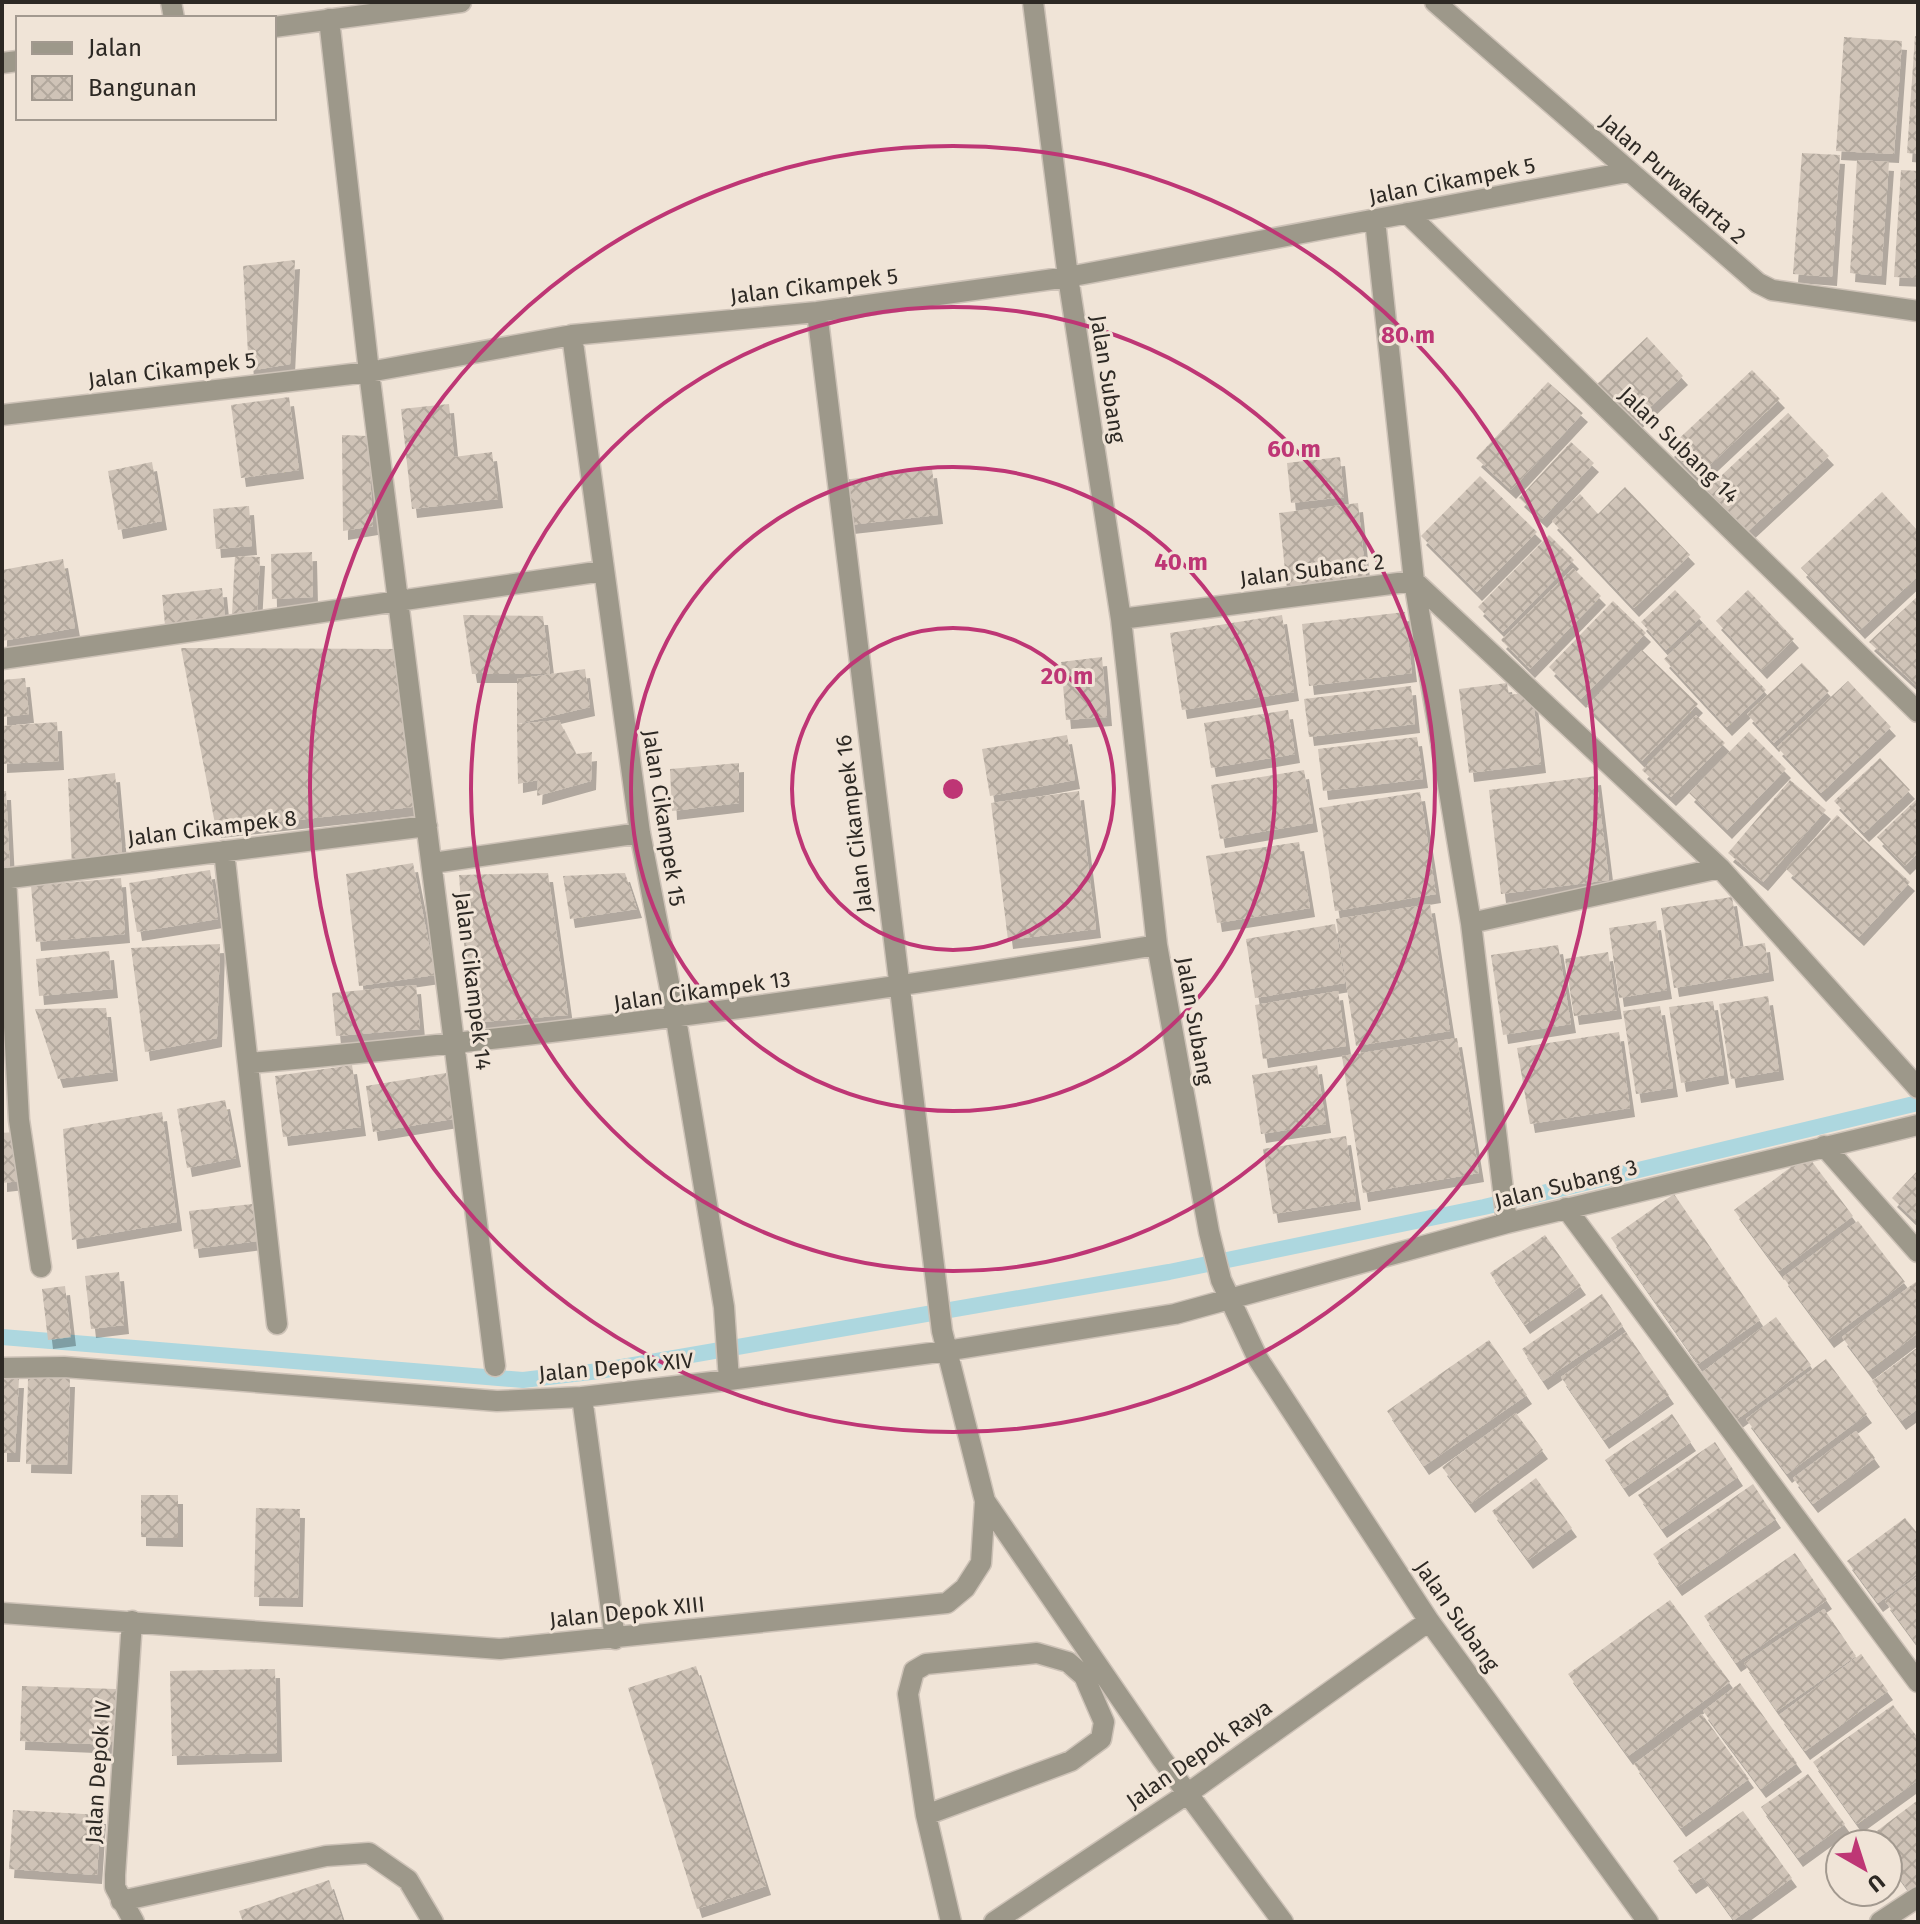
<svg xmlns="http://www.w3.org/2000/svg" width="1920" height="1924" font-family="'Fira Sans',sans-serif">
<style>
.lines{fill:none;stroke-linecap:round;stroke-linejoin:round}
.stream{stroke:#add7df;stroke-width:16}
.building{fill:url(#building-cross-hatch);filter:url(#shadow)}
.minor-casing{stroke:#cdc2b7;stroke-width:23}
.minor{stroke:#9d988a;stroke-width:20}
.ring{fill:none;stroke:#be3675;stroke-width:4}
.labels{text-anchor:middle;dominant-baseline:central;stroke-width:6;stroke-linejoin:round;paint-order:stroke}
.street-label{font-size:22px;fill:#2d2924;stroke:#f0e4d7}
.centre{fill:#be3675;stroke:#f0e4d7;stroke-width:4}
.ring-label{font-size:24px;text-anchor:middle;font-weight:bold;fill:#be3675;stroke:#f0e4d7;stroke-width:6;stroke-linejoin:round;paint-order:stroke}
</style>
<defs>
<pattern id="building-cross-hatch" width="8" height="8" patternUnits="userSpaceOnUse" patternTransform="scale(2)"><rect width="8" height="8" fill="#cfc3b7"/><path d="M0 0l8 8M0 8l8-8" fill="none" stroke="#b2a89d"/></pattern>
<filter id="shadow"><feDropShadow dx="5" dy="9" stdDeviation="0" flood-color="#0004"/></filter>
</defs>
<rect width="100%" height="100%" fill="#f0e4d7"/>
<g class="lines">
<path class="stream" d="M2,1337L523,1380L599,1371L1169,1272L1484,1207L1918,1103"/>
</g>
<path class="building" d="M1915,36L1918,37V154L1907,153Z
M1844,37L1902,41L1894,154L1836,151Z
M1802,153L1840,155L1832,277L1793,274Z
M1857,160L1889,162L1881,276L1850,273Z
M1901,170L1918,171V278L1894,277Z
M295,260L290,364L249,371L243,266Z
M1647,337L1683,376L1630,426L1594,387Z
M1752,370L1780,399L1697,477L1669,448Z
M1548,382L1583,413L1511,490L1476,458Z
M289,397L299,470L241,478L231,405Z
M449,404L454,457L492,452L498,499L412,509L401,409Z
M1788,413L1829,456L1745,534L1705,491Z
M342,435L368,436L373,526L343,531Z
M1571,442L1594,463L1542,519L1519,498Z
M1340,457L1344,497L1291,503L1287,463Z
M152,462L162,521L118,530L108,471Z
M932,469L938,515L849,525L843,480Z
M1480,476L1537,532L1477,592L1421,536Z
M1625,487L1690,555L1634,608L1552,521L1580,494L1598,514Z
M1882,492L1918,531V576L1860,630L1801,568Z
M1358,503L1366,579L1287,589L1279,513Z
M249,506L252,546L216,549L213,509Z
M1549,535L1574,560L1503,632L1478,607Z
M312,552L313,597L272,599L271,554Z
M235,556L260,557L257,615L232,614Z
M63,559L75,628L2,641V570Z
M1573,568L1601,596L1530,669L1501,640Z
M222,588L225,619L165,625L162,595Z
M1675,590L1701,617L1666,650L1641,622Z
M1748,590L1794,639L1762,670L1716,621Z
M1918,596V687L1869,642Z
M1613,601L1646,633L1581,699L1549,667Z
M1405,612L1412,673L1309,686L1302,624Z
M463,615L543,616L550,674H472Z
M1282,615L1294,692L1182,710L1170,633Z
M1703,623L1766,690L1727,727L1664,659Z
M181,648L399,649L421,806L216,829Z
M1642,650L1698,704L1642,761L1587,706Z
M1102,657L1107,717L1066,720L1061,662Z
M1802,663L1829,691L1774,743L1747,714Z
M585,669L590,707L517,724V679Z
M25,678L29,714L2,717V680Z
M1848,681L1891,727L1821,793L1777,747Z
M1507,683L1509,695L1532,692L1541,764L1469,773L1459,689Z
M1411,686L1415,724L1309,737L1304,699Z
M1288,710L1295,754L1211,768L1204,723Z
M1696,715L1725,743L1671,797L1642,770Z
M559,720L576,754L592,752L591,781L537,796L538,780L518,784L517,724Z
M57,722L59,761L2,764V726Z
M1749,732L1786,769L1727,830L1689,793Z
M1067,735L1075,780L990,796L982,749Z
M1417,737L1423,779L1323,791L1318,749Z
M1880,758L1910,790L1864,833L1834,801Z
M739,763V803L672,811L670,769Z
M1304,770L1313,823L1220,839L1211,785Z
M115,773L123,863L72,866L68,779Z
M1596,776L1609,880L1501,894L1489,790Z
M1790,780L1826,810L1763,882L1728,853Z
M2,791H6L10,870L2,871Z
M1079,791L1096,929L1008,940L991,803Z
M1420,792L1436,894L1335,911L1319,808Z
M1918,798V853L1905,866L1877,837Z
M1837,815L1910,882L1859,937L1786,869Z
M1299,842L1310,908L1217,923L1206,856Z
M413,863L435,975L359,986L346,874Z
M210,870L218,919L137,932L129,883Z
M548,873L568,1015L470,1023L459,875Z
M625,873L637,909L570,919L563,876Z
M121,878L125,934L36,942L31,886Z
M1732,897L1740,947L1765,943L1769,972L1674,988L1661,908Z
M1430,904L1450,1031L1356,1046L1336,919Z
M1656,921L1667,990L1619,998L1609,928Z
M1335,924L1345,983L1255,998L1246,939Z
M220,944L217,1038L145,1052L131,948Z
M1558,945L1571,1024L1503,1035L1491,955Z
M109,951L113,989L39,996L36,959Z
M1608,952L1617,1010L1574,1016L1565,959Z
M416,985L420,1029L336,1036L332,993Z
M1338,991L1346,1046L1263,1059L1255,1005Z
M1768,996L1779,1071L1731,1079L1719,1004Z
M1713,1001L1724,1075L1681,1083L1669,1007Z
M1660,1006L1673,1088L1636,1094L1623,1011Z
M106,1008L113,1072L58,1079L35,1009Z
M1619,1032L1630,1108L1530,1124L1517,1048Z
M1457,1038L1479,1173L1363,1193L1342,1056Z
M352,1065L361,1127L283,1137L275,1076Z
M1317,1065L1326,1124L1261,1134L1252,1075Z
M446,1073L453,1119L373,1132L366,1086Z
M225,1100L236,1158L187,1168L177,1109Z
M162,1112L177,1222L72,1240L63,1129Z
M14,1132L20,1181L2,1183V1133Z
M1346,1136L1356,1201L1273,1214L1263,1149Z
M1807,1155L1853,1216L1779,1271L1734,1210Z
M1918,1170V1223L1892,1198Z
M1674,1194L1760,1320L1698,1364L1611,1238Z
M252,1204L257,1241L194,1249L189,1211Z
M1858,1221L1905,1282L1829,1339L1783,1277Z
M1545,1235L1581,1286L1525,1325L1490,1273Z
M119,1272L124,1325L91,1329L85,1276Z
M1917,1281L1918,1333L1868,1371L1842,1337Z
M65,1286L71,1337L48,1340L42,1289Z
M1602,1294L1623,1326L1543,1381L1522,1349Z
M1776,1317L1811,1365L1736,1420L1701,1373Z
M1626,1332L1669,1395L1604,1440L1561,1377Z
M1489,1340L1527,1395L1424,1466L1387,1411Z
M1918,1347V1409L1901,1421L1872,1381Z
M1826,1359L1867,1414L1787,1474L1746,1419Z
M28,1378H70L67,1465L26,1464Z
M2,1379H19L15,1453H2Z
M1516,1413L1543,1450L1470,1504L1442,1467Z
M1672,1414L1691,1442L1624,1488L1605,1460Z
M1856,1431L1875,1458L1813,1504L1793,1478Z
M1715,1442L1738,1477L1662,1529L1638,1495Z
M1536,1478L1572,1528L1528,1560L1492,1511Z
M1753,1484L1776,1519L1677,1587L1653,1554Z
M141,1495H178V1538L141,1537Z
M256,1508L300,1509L298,1598L254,1597Z
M1905,1518L1918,1534V1573L1878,1603L1847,1561Z
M1795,1553L1827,1600L1736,1663L1704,1616Z
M1918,1576V1646L1885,1601Z
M1670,1600L1730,1682L1628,1756L1568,1674Z
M1824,1609L1856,1656L1777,1711L1744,1663Z
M1861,1654L1888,1691L1805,1751L1779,1715Z
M696,1666L766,1886L697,1909L628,1688Z
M275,1669L277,1753L172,1756L170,1671Z
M1740,1683L1797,1763L1761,1789L1703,1711Z
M22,1686L116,1689L114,1745L20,1741Z
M1893,1705L1918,1738V1780L1857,1824L1813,1762Z
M1702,1714L1749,1779L1681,1828L1634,1764Z
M1808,1774L1845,1824L1798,1858L1761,1807Z
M1918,1800V1884L1909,1891L1888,1862V1844H1874L1869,1837Z
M13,1810L101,1815L97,1875L9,1869Z
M1743,1811L1792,1878L1734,1920L1703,1877L1691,1885L1673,1861Z
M329,1880L343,1922H243L239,1911Z"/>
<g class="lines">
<g class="minor-casing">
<path id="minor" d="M171,2L174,18
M1033,2L1068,277L1121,619L1157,945L1209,1232L1221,1280L1258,1359L1429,1621L1648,1922
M1435,2L1758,283L1772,290L1918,311
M329,19L369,372L495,1366
M274,27L461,2
M2,63L18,61
M1407,213L1918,712
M1375,220L1414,581L1471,923L1507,1223
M572,335L640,833L676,1019L724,1307L729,1380
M2,415L369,372L572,335L817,312L1068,277L1627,172
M1121,619L1414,581L1720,868L1918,1088
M2,659L603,571
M224,851L277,1324
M433,863L640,833
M6,878L19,1120L41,1267
M2,879L427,826
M1471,923L1720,868
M250,1063C555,1037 855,995 1157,945
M1824,1146L1918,1252
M1566,1208L1918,1682
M2,1368L64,1367L497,1401L582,1397L729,1380L946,1351L1175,1314L1507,1223L1918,1125
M582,1397L615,1639
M985,1501L1162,1759L1283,1922
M2,1613L500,1649L947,1603L965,1588L981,1563L985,1501L942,1331L817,312
M132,1621L115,1875V1887L134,1922
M926,1815L1071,1761L1101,1739L1104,1722L1084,1676L1068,1662L1037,1653L926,1664L914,1671L908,1694L926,1815L951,1922
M121,1901L326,1856L369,1853L408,1880L433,1922
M994,1922L1187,1794L1429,1621
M1880,1922L1918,1897"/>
</g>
<use href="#minor" class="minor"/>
</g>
<g class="ring">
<circle cx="953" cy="789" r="161"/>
<circle cx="953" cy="789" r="322"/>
<circle cx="953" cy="789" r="482"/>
<circle cx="953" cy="789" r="643"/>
</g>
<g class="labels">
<g class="street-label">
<text transform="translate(1673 179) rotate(41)">Jalan Purwakarta 2</text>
<text transform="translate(1452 181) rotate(-11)">Jalan Cikampek 5</text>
<text transform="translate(814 286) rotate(-7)">Jalan Cikampek 5</text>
<text transform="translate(172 370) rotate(-7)">Jalan Cikampek 5</text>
<text transform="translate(1108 379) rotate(81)">Jalan Subang</text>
<text transform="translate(1679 445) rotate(44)">Jalan Subang 14</text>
<text transform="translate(1312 570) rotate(-7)">Jalan Subanc 2</text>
<text transform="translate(664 818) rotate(81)">Jalan Cikampek 15</text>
<text transform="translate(854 824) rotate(-97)">Jalan Cikampek 16</text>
<text transform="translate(212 828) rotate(-7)">Jalan Cikampek 8</text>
<text transform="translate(473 981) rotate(83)">Jalan Cikampek 14</text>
<text transform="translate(702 991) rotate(-8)">Jalan Cikampek 13</text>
<text transform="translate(1195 1021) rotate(80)">Jalan Subang</text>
<text transform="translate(1566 1184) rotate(-14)">Jalan Subang 3</text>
<text transform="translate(616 1367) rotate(-5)">Jalan Depok XIV</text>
<text transform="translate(627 1612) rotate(-6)">Jalan Depok XIII</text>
<text transform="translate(1457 1616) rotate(55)">Jalan Subang</text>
<text transform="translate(1199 1754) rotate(-35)">Jalan Depok Raya</text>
<text transform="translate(98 1772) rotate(-86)">Jalan Depok IV</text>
</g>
</g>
<circle cx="953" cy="789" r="12" class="centre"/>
<g class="ring-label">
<text x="1408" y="343">80 m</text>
<text x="1294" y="457">60 m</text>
<text x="1181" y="570">40 m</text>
<text x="1067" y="684">20 m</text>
</g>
<rect width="1920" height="1924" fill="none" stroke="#2d2924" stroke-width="8"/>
<rect x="16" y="16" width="260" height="104" fill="#f0e4d7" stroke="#a2998f" stroke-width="2"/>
<rect x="32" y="42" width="40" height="12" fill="#9d988a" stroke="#a2998f" stroke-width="2"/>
<text x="88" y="56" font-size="24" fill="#2d2924">Jalan</text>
<rect x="32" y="76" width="40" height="24" fill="url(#building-cross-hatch)" stroke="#a2998f" stroke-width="2"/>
<text x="88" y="96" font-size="24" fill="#2d2924">Bangunan</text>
<g transform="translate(1864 1868) rotate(141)"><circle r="38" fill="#f0e4d7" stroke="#a2998f" stroke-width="2"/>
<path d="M0-6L14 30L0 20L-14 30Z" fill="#be3675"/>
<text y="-12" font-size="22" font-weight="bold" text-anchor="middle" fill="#2d2924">U</text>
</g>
</svg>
